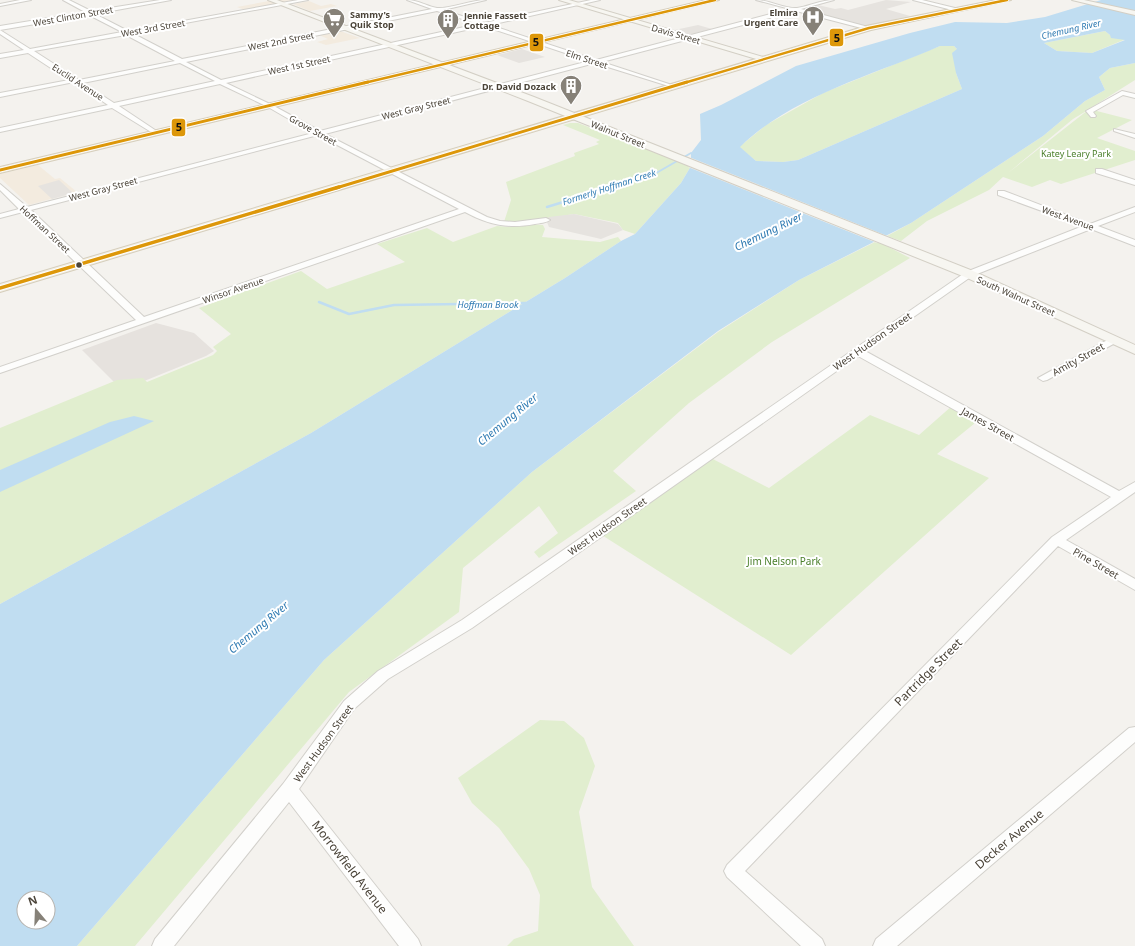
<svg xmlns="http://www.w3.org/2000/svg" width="1135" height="946" font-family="'Noto Sans',sans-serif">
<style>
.commercial{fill:#f3ebdf}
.industrial{fill:#e6e2de}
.green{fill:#e1eecf;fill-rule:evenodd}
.parking{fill:#e6e3df}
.water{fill:#c0ddf1;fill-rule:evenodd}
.pier{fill:#f4f2ee}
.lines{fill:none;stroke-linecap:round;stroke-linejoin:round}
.stream-far1{stroke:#c0ddf1;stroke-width:2}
.stream{stroke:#c0ddf1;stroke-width:2.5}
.street-casing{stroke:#d2d0cb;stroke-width:2}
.secondary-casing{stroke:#d3cfc5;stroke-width:2}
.primary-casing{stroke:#d6cebb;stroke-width:2}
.street{fill:#fdfdfc;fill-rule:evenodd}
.secondary{fill:#f7f6f1;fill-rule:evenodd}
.primary{fill:#f2efe6;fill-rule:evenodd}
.bus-1-far2-casing{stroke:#fff;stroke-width:4}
.bus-1-far1-casing{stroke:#fff;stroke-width:4.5}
.bus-1-casing{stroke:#fff;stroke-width:5.5}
.bus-1-far2{stroke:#dd9709;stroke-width:2.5}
.bus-1-far1{stroke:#dd9709;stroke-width:3}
.bus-1{stroke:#dd9709;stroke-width:3.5}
.bus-dot{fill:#4b4439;stroke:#fff;stroke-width:1.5}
.labels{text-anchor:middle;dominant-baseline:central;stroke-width:4;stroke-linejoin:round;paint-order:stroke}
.far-poi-label{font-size:9px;font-weight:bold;fill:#4b4439;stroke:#fff;text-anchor:end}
.far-street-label{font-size:9px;fill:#4b4439;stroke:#fff}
.far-water-label{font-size:9px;font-style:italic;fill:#2e7ab2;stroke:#fff}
.far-park-label{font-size:9px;fill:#4a7f2a;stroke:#fff}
.street-label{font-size:10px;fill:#4b4439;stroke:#fff}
.park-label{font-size:10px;fill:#4a7f2a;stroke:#fff}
.water-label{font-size:11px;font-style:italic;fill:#2e7ab2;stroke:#fff}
.near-street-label{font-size:12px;fill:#4b4439;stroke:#fff}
.line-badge{stroke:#fff;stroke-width:1.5}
.pale-badge-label{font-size:11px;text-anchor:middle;font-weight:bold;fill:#111}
</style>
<rect width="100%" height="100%" fill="#f4f2ee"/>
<path class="commercial" d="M274,0H301L245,10L237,7Z
M309,1L321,6L331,4L337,6L310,11L293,4Z
M340,31L360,38L326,45L317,42L328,39L319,35Z
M38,165L55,179L60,178L77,192L29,205L0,178V174Z"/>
<path class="industrial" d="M156,323L194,333L214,351L206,356L122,390L82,350Z"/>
<path class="green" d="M1105,31L1110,35L1126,39L1092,53L1057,51L1044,43Z
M940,46H954L957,49L956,73L962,89L798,160L783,162L756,161L739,147L766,125L823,93Z
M1135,63V80L1089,109L1132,120L1097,138L1135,151V160L1061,184L1050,180L1032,187L1003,177L989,190L927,221L901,241L887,236L911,223L1043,136L1085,101L1105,90L1099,77L1110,68ZM1088,110L1008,173L1073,119Z
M570,123H578L691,166L681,183L635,234L623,230L618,223L574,214L515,224L504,222L511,200L506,182L575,156L574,153L599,144L596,142L600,140L563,125Z
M531,224L543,225L545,229L542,237L600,242L618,237L621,241L565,278L311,433L0,604V428L117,380L143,378L147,382L213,355L217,351L213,347L231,334L199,308L301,271L327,289L405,262L377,244L427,228L453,242L497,226L511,227Z
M877,241L910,258L772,342L689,403L613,471L636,491L539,558L534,552L558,533L539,506L463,568L459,612L349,692L135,946H77L324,660L532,472L718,332L799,280Z
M953,405L980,419L937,454L989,478L791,655L597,532L707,456L769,488L870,415L919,435Z
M540,720L564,721L584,738L595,766L579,812L592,887L634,946H507L514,939L538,931L540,895L529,869L499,828L472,803L458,778Z"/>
<path class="parking" d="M886,0L911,2L886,9L910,16L866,26L801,10L818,5L835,9L841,8L848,10Z
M698,25L712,29L687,35L670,31Z
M522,49L545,57L519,63L497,55Z
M59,180L73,193L52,199L38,186Z
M574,214L618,224L623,230L601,239L549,227L546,220L549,217Z"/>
<path class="water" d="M1101,0H1135V63L1110,68L1099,77L1105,90L1085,101L1043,136L911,223L799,280L718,331L532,472L324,660L77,946H0V604L311,433L565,278L621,241L635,234L681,183L691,166V153L701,140L700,114L721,105L796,66L910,33L955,22L1007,23L1045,17ZM1105,31L1110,35L1111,38L1125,40L1092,53L1057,51L1044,43ZM940,46H954L957,49L952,53L956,73L962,89L798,160L783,162L756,161L740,147C792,96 874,75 940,46ZM24,898H48V922H24Z
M134,416L154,421L0,492V470L110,422Z"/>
<path class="pier" d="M689,157L890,237L877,243L688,167Z"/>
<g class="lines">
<path class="stream-far1" d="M608,188L658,172L691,153"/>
<path class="stream" d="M547,207L612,187
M319,302L349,314L394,305L526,303"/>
<g class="street-casing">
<path id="street" d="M20,0H31L0,6V4Z
M63,0H69L91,11L160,0H171L95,14L128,31L298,0H308L132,33L182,59L432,9L407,0C418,0 426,6 437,8C449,9 472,0 486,0L443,10L484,23L591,0H600L490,25L596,60L790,9L756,0C769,0 785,9 797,8C810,6 821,0 834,0L801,9L872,28L869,30L796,11L602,62L675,86V88L595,63L325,134L487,217L500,221L515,222L546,218L550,220C546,223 540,223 535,224C509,229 489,225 465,212L0,373V367L136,320L23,212L0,218V214L19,209L0,190V184L27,207L313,133L268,107L220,84L119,106L158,132V134L156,135L112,108L0,132V128L108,105L74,82L0,97V93L69,80L28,53L0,58V54L24,50L0,34V30L30,49L122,32L89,15L0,30V26L85,12ZM437,11L478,24L221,80L186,62ZM484,26L589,61L320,131L272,105L226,83ZM126,35L175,61L79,80L34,51ZM180,63L215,81L114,103L83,83ZM318,135L459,209L144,317L31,210Z
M913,0H922L959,9L956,11Z
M1122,91L1135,94V98L1123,95L1093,112L1096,116L1095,117H1091L1086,111Z
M1114,129L1135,134V138L1114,131Z
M1096,169H1102L1135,180V185L1096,173Z
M998,191H1004L1090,224L1135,207V212L1098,226L1135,240V246L1091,229L972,276L865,351L1119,491L1135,482V492L1066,540L1135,579V590L1058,546L745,871L822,939L825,946H801L727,877L724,871L727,865L1052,537L1111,497L858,356L472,628L388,679L354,709L299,789L418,939L421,946H399L289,802L174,946H152L155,939L283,784L344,701L378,671L462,620L966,272L1083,226L998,195Z
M1113,337L1117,338L1118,340L1117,342L1047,380L1043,381L1038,378Z
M1135,727V742L897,946H873L876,939L1129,728Z"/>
</g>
<g class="secondary-casing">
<path id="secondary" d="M268,0H277L534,97L973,271L1135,345V354L965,277L528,101Z
M559,0H569L770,59L763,61Z
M1072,0H1084L1135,11V15Z"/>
</g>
<g class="primary-casing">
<path id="primary" d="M706,0H719L0,173V167Z
M996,0H1011L871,30L0,292V284L866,26Z"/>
</g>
<use href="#street" class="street"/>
<use href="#secondary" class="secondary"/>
<use href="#primary" class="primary"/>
<g class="bus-1-far2-casing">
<path id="bus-1-far2" d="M364,83L715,0
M684,83L869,28L1007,0"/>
</g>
<g class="bus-1-far1-casing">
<path id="bus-1-far1" d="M0,170L368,82
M336,188L687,82"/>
</g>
<g class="bus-1-casing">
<path id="bus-1" d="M0,288L339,187"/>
</g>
<use href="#bus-1-far2" class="bus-1-far2"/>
<use href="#bus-1-far1" class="bus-1-far1"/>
<use href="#bus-1" class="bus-1"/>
</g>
<defs>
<g id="hospital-pin" transform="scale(1.15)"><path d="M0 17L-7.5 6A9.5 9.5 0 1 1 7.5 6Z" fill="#868178" stroke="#fff"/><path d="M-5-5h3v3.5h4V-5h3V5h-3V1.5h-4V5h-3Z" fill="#fff"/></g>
<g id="supermarket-pin" transform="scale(1.15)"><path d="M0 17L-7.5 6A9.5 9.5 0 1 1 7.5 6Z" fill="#868178" stroke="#fff"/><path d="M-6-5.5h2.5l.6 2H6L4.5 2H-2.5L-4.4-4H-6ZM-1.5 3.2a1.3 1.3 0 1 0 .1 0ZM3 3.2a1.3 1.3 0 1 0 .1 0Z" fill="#fff"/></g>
<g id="building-pin" transform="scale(1.15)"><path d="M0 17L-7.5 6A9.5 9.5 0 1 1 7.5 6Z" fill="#868178" stroke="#fff"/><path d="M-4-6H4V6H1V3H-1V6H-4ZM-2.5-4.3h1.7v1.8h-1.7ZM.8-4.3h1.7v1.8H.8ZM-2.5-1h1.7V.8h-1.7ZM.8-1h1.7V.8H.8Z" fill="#fff"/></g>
</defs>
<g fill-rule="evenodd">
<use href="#hospital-pin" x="813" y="17"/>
<use href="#supermarket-pin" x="334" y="19"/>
<use href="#building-pin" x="448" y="20"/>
<use href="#building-pin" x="571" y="86"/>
</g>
<circle class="bus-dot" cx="79" cy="265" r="3.5"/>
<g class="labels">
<g class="far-poi-label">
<text x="798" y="12">Elmira<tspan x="798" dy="10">Urgent Care</tspan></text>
<text x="350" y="14" text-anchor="start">Sammy's<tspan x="350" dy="10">Quik Stop</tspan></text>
<text x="464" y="15" text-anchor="start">Jennie Fassett<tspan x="464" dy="10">Cottage</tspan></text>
<text x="556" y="86">Dr. David Dozack</text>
</g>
<g class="far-street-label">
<text transform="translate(73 16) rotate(-10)">West Clinton Street</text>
<text transform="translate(153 28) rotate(-10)">West 3rd Street</text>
<text transform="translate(676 34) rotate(16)">Davis Street</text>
<text transform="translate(281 41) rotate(-11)">West 2nd Street</text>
<text transform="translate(587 59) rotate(18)">Elm Street</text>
<text transform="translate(299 65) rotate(-12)">West 1st Street</text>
<text transform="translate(78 82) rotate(33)">Euclid Avenue</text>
<text transform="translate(416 108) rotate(-14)">West Gray Street</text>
<text transform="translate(313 130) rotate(29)">Grove Street</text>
<text transform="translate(618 134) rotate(22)">Walnut Street</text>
<text transform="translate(103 189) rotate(-15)">West Gray Street</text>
<text transform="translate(1068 218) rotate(20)">West Avenue</text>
<text transform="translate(45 229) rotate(43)">Hoffman Street</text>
<text transform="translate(233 290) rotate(-19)">Winsor Avenue</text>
<text transform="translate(1016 296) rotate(24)">South Walnut Street</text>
</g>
<g class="far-water-label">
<text transform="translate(1071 29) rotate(-13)">Chemung River</text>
<text transform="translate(609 187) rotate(-18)">Formerly Hoffman Creek</text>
<text x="488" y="304">Hoffman Brook</text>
</g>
<g class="far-park-label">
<text x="1076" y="153">Katey Leary Park</text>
</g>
<g class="street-label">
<text transform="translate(872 341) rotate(-35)">West Hudson Street</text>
<text transform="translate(1078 359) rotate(-29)">Amity Street</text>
<text transform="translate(988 424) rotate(29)">James Street</text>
<text transform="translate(607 526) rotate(-35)">West Hudson Street</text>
<text transform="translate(1096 563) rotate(30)">Pine Street</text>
<text transform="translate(323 743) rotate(-54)">West Hudson Street</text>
</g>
<g class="park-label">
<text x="784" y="561">Jim Nelson Park</text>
</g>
<g class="water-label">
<text transform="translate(768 231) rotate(-26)">Chemung River</text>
<text transform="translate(507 419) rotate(-40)">Chemung River</text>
<text transform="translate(258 627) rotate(-40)">Chemung River</text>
</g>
<g class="near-street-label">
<text transform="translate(928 672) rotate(-45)">Partridge Street</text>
<text transform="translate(1009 839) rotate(-40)">Decker Avenue</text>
<text transform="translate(350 867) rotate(52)">Morrowfield Avenue</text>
</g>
</g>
<g class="line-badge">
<rect x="829" y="28" width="15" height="19" rx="4" fill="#dd9709"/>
<rect x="529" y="33" width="15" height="19" rx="4" fill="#dd9709"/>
<rect x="171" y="118" width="15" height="19" rx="4" fill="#dd9709"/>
</g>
<g class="pale-badge-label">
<text x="837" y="42">5</text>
<text x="536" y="46">5</text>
<text x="179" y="131">5</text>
</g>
<g transform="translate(36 910) rotate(341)"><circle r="19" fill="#ffffff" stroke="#b7b4b0"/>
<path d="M0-3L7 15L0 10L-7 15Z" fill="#868178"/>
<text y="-6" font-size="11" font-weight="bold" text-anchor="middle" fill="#4b4439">N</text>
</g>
</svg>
